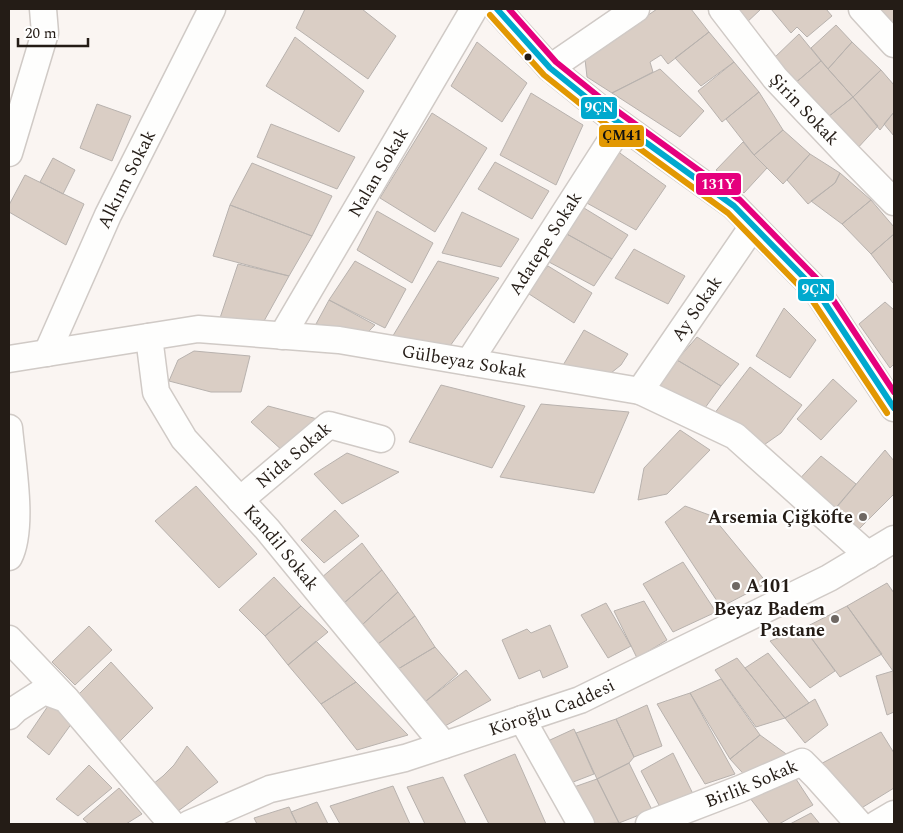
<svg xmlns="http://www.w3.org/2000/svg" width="903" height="833" font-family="Spectral,serif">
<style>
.building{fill:#dacec5;stroke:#b8b2ae}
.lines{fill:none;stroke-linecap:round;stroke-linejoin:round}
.minor-casing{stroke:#d0cac6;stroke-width:29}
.minor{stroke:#fefefd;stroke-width:26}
.bus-1-casing{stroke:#fff;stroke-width:10}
.bus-2-casing{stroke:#fff;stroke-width:10}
.bus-3-casing{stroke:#fff;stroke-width:10}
.bus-1{stroke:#00a9ce;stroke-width:6}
.bus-2{stroke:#e29802;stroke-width:6}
.bus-3{stroke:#e5007d;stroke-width:6}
.bus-dot{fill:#241c16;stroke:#fff;stroke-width:2}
.poi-dot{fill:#6f6863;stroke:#fff;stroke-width:2}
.labels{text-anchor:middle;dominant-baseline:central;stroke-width:4.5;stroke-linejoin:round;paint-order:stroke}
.street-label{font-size:18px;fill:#241c16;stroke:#fff}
.poi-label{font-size:18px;font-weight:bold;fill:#241c16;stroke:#fff;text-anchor:end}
.line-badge{stroke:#fff;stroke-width:2}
.badge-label{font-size:14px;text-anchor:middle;font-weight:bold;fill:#fff}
.pale-badge-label{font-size:14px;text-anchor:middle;font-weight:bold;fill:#111}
</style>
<rect width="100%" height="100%" fill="#faf5f2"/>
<path class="building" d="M305,9H362L396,36L368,79L296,28Z
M657,9H691L709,32L668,64L661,55L650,62L653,72L612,93L587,77L585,59Z
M735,9H761L744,25Z
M771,9H826L832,16L807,37L797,27L791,33Z
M877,9H894V26Z
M836,25L852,42L828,69L811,48Z
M709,32L734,62L701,86L675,58Z
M799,34L821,61L794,84L773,59Z
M295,37L364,91L339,132L266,86Z
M477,42L527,83L502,122L451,86Z
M852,42L881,70L853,97L828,69Z
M821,61L853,97L823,121L794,84Z
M734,62L759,92L722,122L698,91Z
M660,69L704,111L680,137L612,93Z
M881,70L894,85V112L880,130L853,97Z
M759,92L783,130L754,155L726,119Z
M531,93L583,125L556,185L500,155Z
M853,97L878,126L855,151L823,121Z
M97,104L131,116L112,161L80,148Z
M894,112V136L884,124Z
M432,113L487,148L435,232L380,198Z
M271,124L355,157L337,189L257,157Z
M783,130L810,154L783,184L754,155Z
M743,142L754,155L767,168L744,193L716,170Z
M617,151L666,186L636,230L585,202Z
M810,154L840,173L835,183L808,204L787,180Z
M53,158L75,170L63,194L40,182Z
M495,162L549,191L532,219L478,189Z
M252,163L332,196L312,236L230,205Z
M840,173L871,200L842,224L811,201L835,183Z
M25,175L84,204L66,245L9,212V205Z
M871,200L894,227V234L871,254L842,224Z
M230,205L312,236L289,276L213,256Z
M584,208L628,235L612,259L565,233Z
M377,211L433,243L412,283L357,250Z
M462,212L519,239L501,267L442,253Z
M565,233L612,259L594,286L549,262Z
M894,234V282L893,283L871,254Z
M634,249L685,276L668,304L615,278Z
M355,261L406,289L385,328L329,300Z
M438,261L499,278L450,346L391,339Z
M238,264L289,276L264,321H219Z
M548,266L592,293L574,323L526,292Z
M329,300L375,325L368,332L316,324Z
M885,302L894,310V364L890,368L859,324Z
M784,308L816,340L790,378L756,356Z
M584,330L628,354L621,365L611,373L562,367Z
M697,337L739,364L721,386L677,360Z
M194,351L250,356L241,392H211L169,381L178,360Z
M677,360L721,386L702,412L657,386Z
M750,367L802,405L781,433L761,447L714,414Z
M833,379L857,401L821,440L797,419Z
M441,385L525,406L492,468L409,442Z
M541,404L629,412L594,493L500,477Z
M268,406L321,420L284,452L251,422Z
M680,430L710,450L667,494L638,500L644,468Z
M885,450L894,461V494L859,529L837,507Z
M347,453L399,472L342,504L314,474Z
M821,456L856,484L827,518L793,486Z
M196,486L257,554L219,588L155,521Z
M685,506L712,516L767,583L721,607L665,522Z
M335,510L359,536L324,563L301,540Z
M362,543L382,570L344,603L321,578Z
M683,562L716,612L673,632L643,584Z
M382,570L398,592L363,624L344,603Z
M274,577L301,606L265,636L239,610Z
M887,583L894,593L893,671L847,606Z
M398,592L415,616L378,644L363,624Z
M644,601L667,640L637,658L614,611Z
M606,603L631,646L608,658L581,615Z
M301,606L328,632L288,665L265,636Z
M847,606L882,654L840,677L804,628Z
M415,616L435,647L398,669L378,644Z
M550,625L568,667L543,678L540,670L519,679L502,640L527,629L531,633Z
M89,626L112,650L75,685L52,662Z
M804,628L835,671L810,688L770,641Z
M316,641L356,682L321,704L288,665Z
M435,647L458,674L426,701L398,669Z
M768,653L809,703L785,718L745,668Z
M737,658L785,718L756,727L715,670Z
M111,662L153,708L120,741L77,696Z
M466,670L491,700L445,726L426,701Z
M893,671L894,712L887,715L876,676Z
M721,679L760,735L730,759L690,693Z
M356,682L408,735L357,750L321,704Z
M690,693L735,774L705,784L657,704Z
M815,699L828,725L805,743L785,718Z
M50,703L72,723L49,755L27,737Z
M647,705L662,746L634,757L616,719Z
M616,719L634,757L629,763L597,779L576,733Z
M574,729L594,774L568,784L550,740Z
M881,732L894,753V788L855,812L813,768Z
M760,735L789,756L750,781L730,759Z
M187,746L218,782L178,811L153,784L163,776L174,765Z
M673,753L694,796L660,807L641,771Z
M515,754L546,824H489L464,775Z
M629,763L652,810L619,823L597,779Z
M89,765L112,788L78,816L56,799Z
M790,770L813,805L779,824H770L746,793Z
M443,777L466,824H425L407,787Z
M597,779L619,823L590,824L571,788Z
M393,786L410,824H340L330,806Z
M119,788L142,814L126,824H89L83,819Z
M317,802L328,824H297L291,812Z
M289,807L297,824H257L254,818Z
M811,813L820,824H790Z"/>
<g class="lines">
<g class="minor-casing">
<g id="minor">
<path d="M497,9L550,68L608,115L734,206L817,291L894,408"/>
<path id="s1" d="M722,9L775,78L849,156L894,202"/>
<path d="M862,9L894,44"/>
<path d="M550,68L636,9"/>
<path d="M9,153L45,33L43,9"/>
<path id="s2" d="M282,336L474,9"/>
<path id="s3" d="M149,337L156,392L184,439L267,529L444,745"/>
<path id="s4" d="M47,353L108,215L212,9"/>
<path id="s5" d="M9,359L198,329L339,340L640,391L735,436L868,555"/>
<path id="s6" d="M469,362L621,125"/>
<path id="s7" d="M640,391L753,226"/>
<path d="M9,428C12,462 24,527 9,557"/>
<path id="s8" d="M240,500L329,425L381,439"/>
<path d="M9,639L65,698"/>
<path d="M9,716L16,709L44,691L66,699L172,824"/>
<path d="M522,719L581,824"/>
<path id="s9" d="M189,824L270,789L405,758L580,700L829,578L894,539"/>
<path id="s10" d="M649,824L740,789L802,762L817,777L859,824"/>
<path d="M877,824L894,814"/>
</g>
</g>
<use href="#minor" class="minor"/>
<g class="bus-1-casing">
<path id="bus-1" d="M497,9L550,68L608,115L734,206L817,291L894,408"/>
</g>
<g class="bus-2-casing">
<path id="bus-2" d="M490,15L544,75L603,122L728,213L810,297L887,413"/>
</g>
<g class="bus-3-casing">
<path id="bus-3" d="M509,9L556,62L613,108L740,200L824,286L894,392"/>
</g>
<use href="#bus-1" class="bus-1"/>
<use href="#bus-2" class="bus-2"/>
<use href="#bus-3" class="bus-3"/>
</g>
<circle class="bus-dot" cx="528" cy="57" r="4.5"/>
<g class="poi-dot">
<circle cx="863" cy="517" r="5"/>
<circle cx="736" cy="586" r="5"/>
<circle cx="835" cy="619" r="5"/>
</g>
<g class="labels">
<g class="street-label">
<text stroke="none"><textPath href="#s1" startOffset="130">Şirin Sokak</textPath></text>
<text stroke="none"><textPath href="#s2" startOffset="190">Nalan Sokak</textPath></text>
<text stroke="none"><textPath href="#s4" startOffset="191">Alkıım Sokak</textPath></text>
<text stroke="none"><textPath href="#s6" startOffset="141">Adatepe Sokak</textPath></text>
<text stroke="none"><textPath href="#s7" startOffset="100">Ay Sokak</textPath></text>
<text stroke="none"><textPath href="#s5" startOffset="460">Gülbeyaz Sokak</textPath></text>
<text stroke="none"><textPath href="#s8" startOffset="70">Nida Sokak</textPath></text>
<text stroke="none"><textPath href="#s3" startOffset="256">Kandil Sokak</textPath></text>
<text stroke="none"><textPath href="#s9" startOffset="382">Köroğlu Caddesi</textPath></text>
<text stroke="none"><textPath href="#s10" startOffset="110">Birlik Sokak</textPath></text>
</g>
<g class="poi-label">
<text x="853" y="517">Arsemia Çiğköfte</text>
<text x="746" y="586" text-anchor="start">A101</text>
<text x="825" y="609">Beyaz Badem<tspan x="825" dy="21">Pastane</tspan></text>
</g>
</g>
<g class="line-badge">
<rect x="580" y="96" width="38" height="24" rx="5" fill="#00a9ce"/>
<rect x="598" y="124" width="47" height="24" rx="5" fill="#e29802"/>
<rect x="695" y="172" width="47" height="24" rx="5" fill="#e5007d"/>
<rect x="797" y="278" width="38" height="24" rx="5" fill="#00a9ce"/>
</g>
<g class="badge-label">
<text x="599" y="112">9ÇN</text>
<text x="718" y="189">131Y</text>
<text x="816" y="294">9ÇN</text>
</g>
<g class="pale-badge-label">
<text x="622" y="140">ÇM41</text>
</g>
<rect width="903" height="833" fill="none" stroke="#241c16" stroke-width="20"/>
<path d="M18 38v8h70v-8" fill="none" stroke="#241c16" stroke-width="2.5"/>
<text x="25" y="38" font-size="15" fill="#241c16" stroke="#ffffff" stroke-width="4" paint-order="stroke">20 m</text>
</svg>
